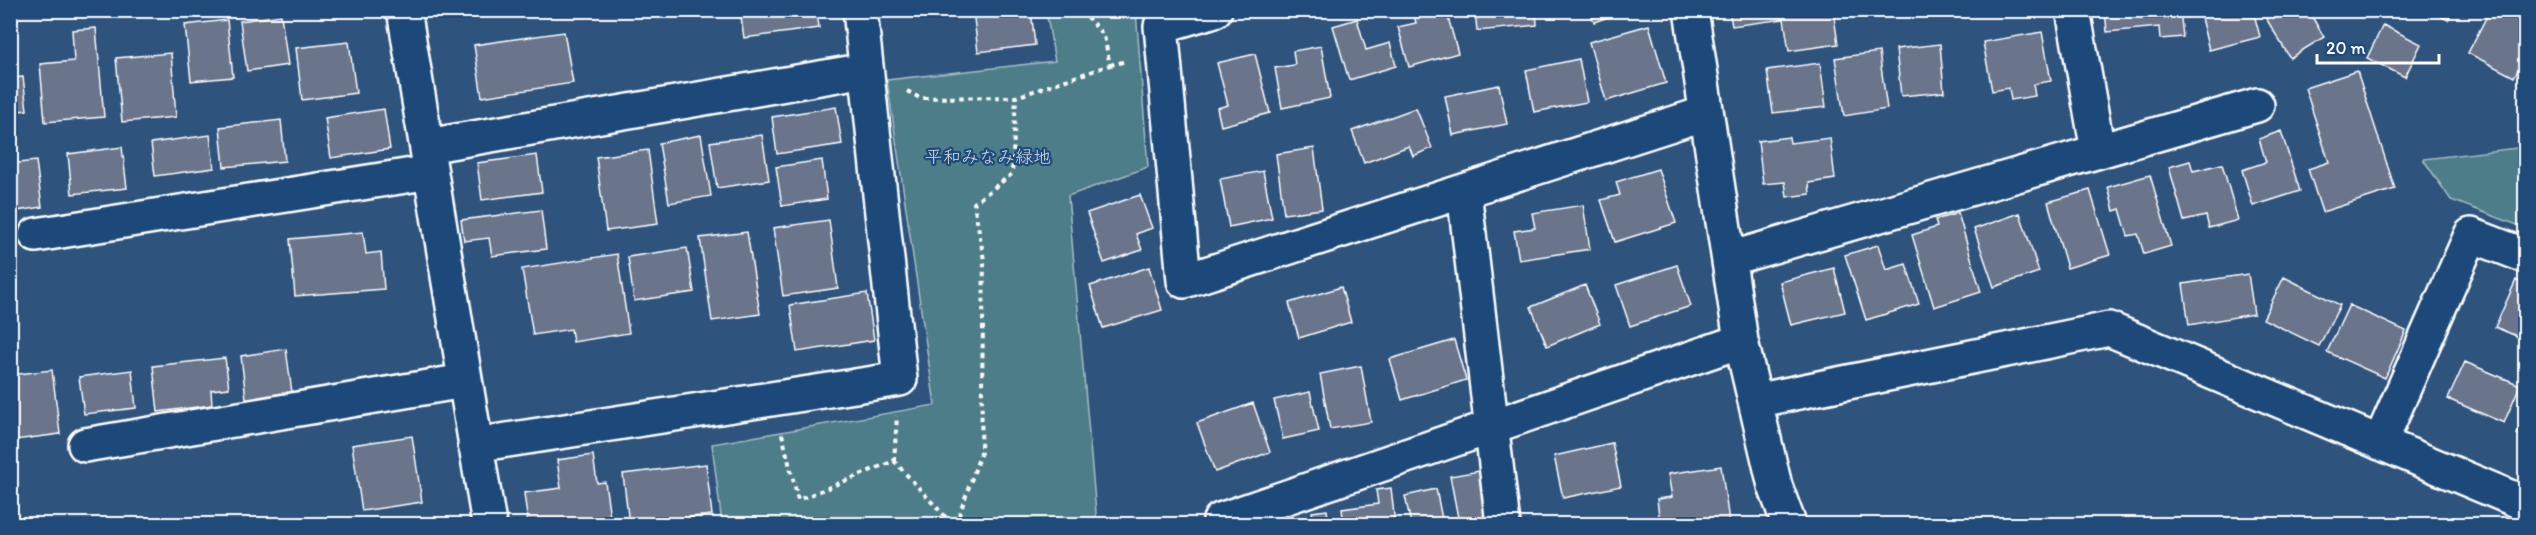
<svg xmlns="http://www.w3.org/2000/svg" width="2536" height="535" font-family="Itim,'Klee One',sans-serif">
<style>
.green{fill:#4e7d88;stroke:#a6bec4;stroke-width:1.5}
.building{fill:#6b758b;stroke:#fff;stroke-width:1.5}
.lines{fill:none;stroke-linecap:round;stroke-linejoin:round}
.minor-casing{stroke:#fff;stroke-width:38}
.path{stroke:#fff;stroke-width:4;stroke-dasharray:4.5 4.5;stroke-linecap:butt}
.minor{stroke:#1f4a7a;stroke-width:33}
.labels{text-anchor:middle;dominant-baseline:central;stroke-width:4.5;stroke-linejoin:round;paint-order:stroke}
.park-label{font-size:18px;fill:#d3dee1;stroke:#1f4a7a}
</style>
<rect width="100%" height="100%" fill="#2e537d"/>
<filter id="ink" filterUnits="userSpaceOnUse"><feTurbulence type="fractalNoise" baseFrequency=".0167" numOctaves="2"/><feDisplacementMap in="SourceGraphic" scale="12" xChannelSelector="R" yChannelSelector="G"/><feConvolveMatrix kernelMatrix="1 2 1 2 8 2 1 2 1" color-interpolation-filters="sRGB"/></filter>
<g filter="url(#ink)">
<path class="green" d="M1046,11H1136L1148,167L1068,196L1097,524H722L712,444L935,405L887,80L1055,61Z
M2525,147V228L2451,200L2423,159Z"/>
<path class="building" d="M740,10H817L819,28L744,38Z
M973,10H1031L1035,45L978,52Z
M1413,10H1446L1458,53L1409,67L1398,27L1416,23Z
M1475,10H1536L1537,25L1477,31Z
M1590,10H1628L1594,22Z
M1729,10H1833L1838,44L1789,51L1784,19L1732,26Z
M2105,10H2180L2183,37L2160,39L2159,27L2107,32Z
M2199,10H2253L2260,37L2209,50Z
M2261,10H2308L2324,37L2290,58Z
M2428,10H2453L2448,20Z
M2490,10H2526V55L2514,77L2468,53Z
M281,15L288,65L247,71L240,21Z
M1357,19L1366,50L1390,43L1396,66L1349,80L1333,26Z
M227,20L233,77L191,81L185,25Z
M1649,25L1666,83L1606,101L1589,42Z
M2383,25L2421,44L2405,77L2367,58Z
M96,28L104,117L45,122L40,64L74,61L72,30Z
M564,32L573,83L482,97L474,45Z
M2042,32L2051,81L2033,84L2035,96L2011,100L2009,88L1992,91L1983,42Z
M349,42L356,93L302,100L296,48Z
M1940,44L1944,92L1901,96L1896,49Z
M1321,46L1330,98L1282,108L1275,68L1295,65L1293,51Z
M1879,52L1887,109L1844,116L1835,58Z
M171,53L176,117L122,122L116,58Z
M1255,54L1270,113L1221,126L1217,108L1228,105L1217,63Z
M1579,59L1587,102L1534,112L1526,70Z
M1820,63L1826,107L1773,113L1767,70Z
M2357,71L2395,189L2322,212L2308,169L2329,162L2305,88Z
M23,77L27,110L10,112V78Z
M1499,85L1507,124L1453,135L1445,96Z
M836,107L842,144L777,154L772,117Z
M1416,108L1432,148L1413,156L1409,146L1364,163L1352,131Z
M384,109L390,149L331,158L325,118Z
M281,120L285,161L224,167L220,127Z
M2281,131L2300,191L2253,206L2242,170L2266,162L2259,139Z
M210,135L214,168L155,176L151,143Z
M701,135L711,196L669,203L659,143Z
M762,135L769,180L717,188L710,142Z
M1789,137L1790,143L1830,138L1835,179L1809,183L1810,194L1787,197L1785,182L1763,184L1758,141Z
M122,147L127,188L72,194L68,154Z
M1314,148L1322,209L1284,214L1276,154Z
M648,150L658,224L606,231L596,157Z
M537,155L542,192L482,200L477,163Z
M822,160L827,199L782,206L776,167Z
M36,161L42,207L10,212V164Z
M2190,161L2193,171L2222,164L2238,220L2209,228L2206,216L2184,221L2169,167Z
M1658,169L1676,223L1615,242L1601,200L1620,195L1616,182Z
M1263,171L1272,218L1229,227L1220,179Z
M2150,175L2171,246L2144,254L2138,234L2128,236L2120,209L2114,211L2108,187Z
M2090,190L2110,255L2067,268L2048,202Z
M1140,195L1152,228L1136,234L1142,250L1104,263L1087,213Z
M1583,205L1590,249L1519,260L1514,231L1535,228L1532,213Z
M541,210L546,249L492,256L489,238L464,241L461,220Z
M1958,213L1981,292L1934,307L1912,235L1937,227L1935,220Z
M2020,213L2039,272L1994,287L1974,229Z
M829,220L838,288L783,296L773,228Z
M363,232L366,254L381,252L384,289L295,296L290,239Z
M747,232L760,314L712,321L700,238Z
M1878,245L1886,270L1906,264L1919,304L1866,320L1845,255Z
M687,248L694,292L634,301L628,257Z
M617,254L629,333L573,342L571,329L533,335L522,269Z
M1677,265L1691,306L1630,326L1616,285Z
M1149,267L1162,310L1103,328L1090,286Z
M1834,268L1845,312L1791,325L1780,282Z
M2248,274L2254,314L2189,325L2183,284Z
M2284,277L2340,305L2319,346L2263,319Z
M2516,280L2526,284V340L2495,327Z
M1585,285L1600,324L1547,346L1531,307Z
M1341,287L1351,322L1299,338L1289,303Z
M867,293L874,340L797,352L790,305Z
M2349,305L2406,331L2385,378L2327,352Z
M1454,340L1466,380L1402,400L1390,359Z
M286,349L293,400L247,407L241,356Z
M225,358L229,388L211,390L212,405L158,412L153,366Z
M2465,362L2520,385L2504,423L2448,399Z
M1361,366L1371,422L1330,429L1320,374Z
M52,370L60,434L15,440L10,375Z
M132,370L136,408L84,414L79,377Z
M1310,392L1319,431L1283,439L1274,400Z
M1253,403L1270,452L1215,472L1197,423Z
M2526,413V437L2517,434Z
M412,436L422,502L362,511L352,445Z
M1612,443L1621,486L1563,498L1554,456Z
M593,455L597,483L605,482L611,524H528L524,493L561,488L557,460Z
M706,464L712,515L629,524L623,474Z
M1721,466L1729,521L1700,524H1660L1657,499L1672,497L1668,474Z
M1479,471L1488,518L1459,523L1450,476Z
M1391,488L1395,524H1344L1342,509L1378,504L1376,490Z
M1436,489L1443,524H1411L1405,496Z
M1327,510L1329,524H1314L1312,512Z"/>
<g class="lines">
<g class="minor-casing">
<path id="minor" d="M404,10L489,524
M1215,10L1161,26L1184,281L1706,113
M1691,10L1741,341L1775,486L1789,524
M2073,10L2098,151
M427,146L866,70
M1464,191L1503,524
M36,235L431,172
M1729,259L2257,105
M1755,401L2109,329L2526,504
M2380,443L2471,235L2526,256
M85,445L464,381
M475,445L900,379L860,10
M1220,524V520L1741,341"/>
</g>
<path class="path" d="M1110,65L1127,61
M907,91L920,98L1016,97L1110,65L1104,36L1081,10
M782,434L798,500L894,461L952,524
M894,461L897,416
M956,524L981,452L984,260L974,203L1012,174L1016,97"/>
<use href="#minor" class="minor"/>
</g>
</g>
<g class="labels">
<g class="park-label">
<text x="988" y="157">平和みなみ緑地</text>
</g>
</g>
<rect width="2536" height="535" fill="none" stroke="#1f4a7a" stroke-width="36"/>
<rect x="18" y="18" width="2500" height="499" fill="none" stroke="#fff" stroke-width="2" filter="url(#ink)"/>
<path d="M2317 54v9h122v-9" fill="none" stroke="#ffffff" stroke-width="3"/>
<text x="2326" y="54" font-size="18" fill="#ffffff" stroke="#1f4a7a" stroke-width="4.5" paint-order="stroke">20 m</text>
</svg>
